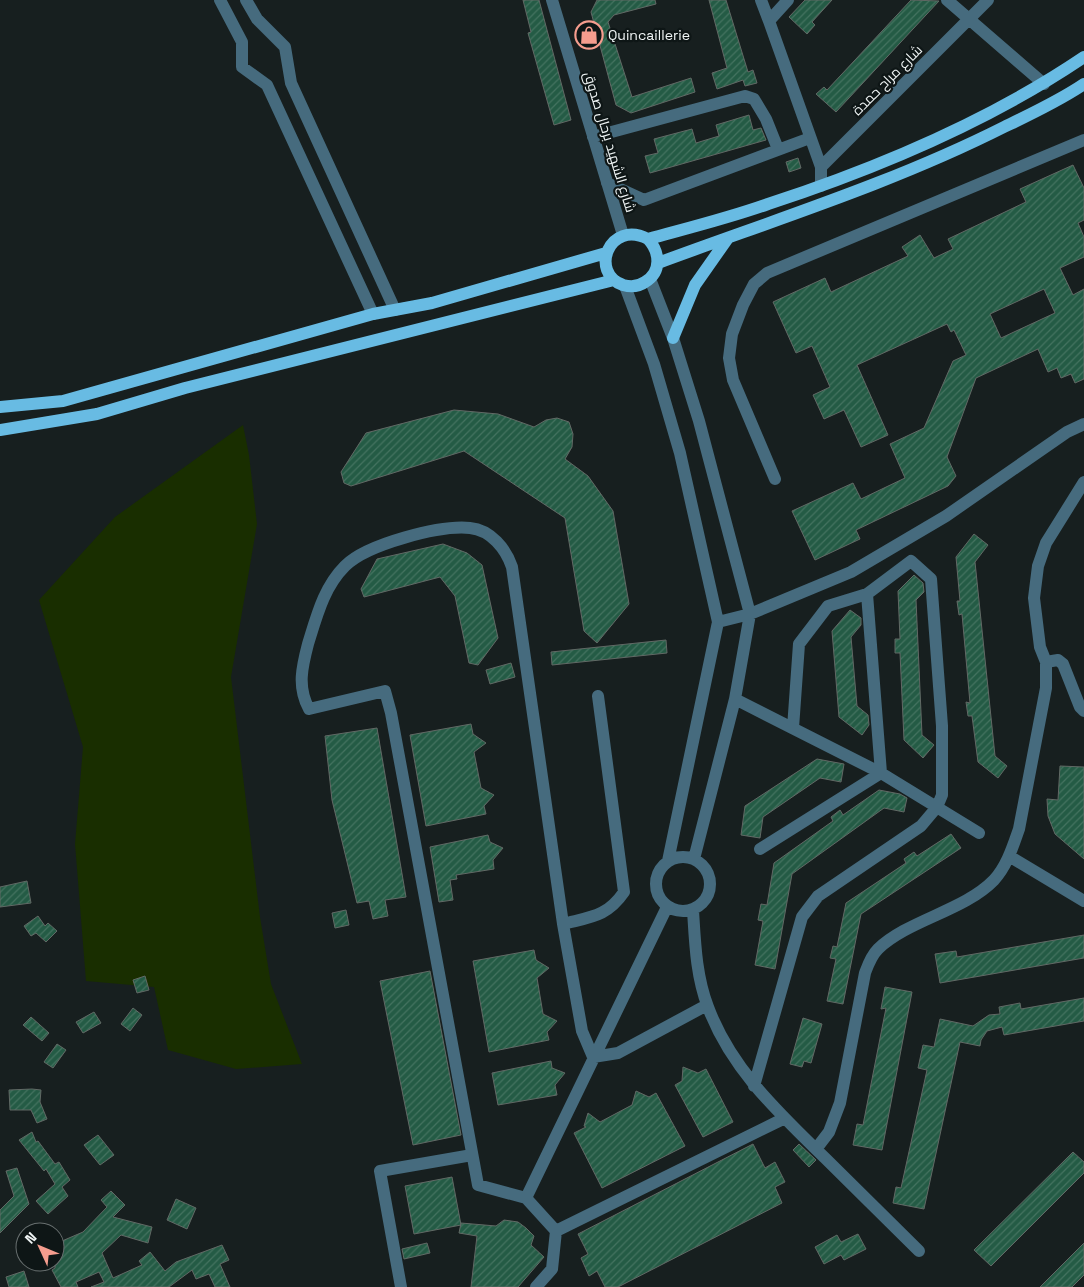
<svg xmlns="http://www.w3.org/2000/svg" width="1084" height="1287" font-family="'Space Grotesk',Cairo,sans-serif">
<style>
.grass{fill:#192e00}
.building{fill:url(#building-hatch);stroke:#616965;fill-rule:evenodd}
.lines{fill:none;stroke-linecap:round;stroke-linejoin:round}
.minor{stroke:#466b7e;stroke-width:12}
.primary{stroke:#68bbe3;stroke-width:12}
.labels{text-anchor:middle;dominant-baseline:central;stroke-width:4.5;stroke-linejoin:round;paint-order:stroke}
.poi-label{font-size:14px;fill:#f0f5f5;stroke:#0e1616;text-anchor:start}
.street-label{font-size:14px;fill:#f0f5f5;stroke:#0e1616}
</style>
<defs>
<pattern id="building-hatch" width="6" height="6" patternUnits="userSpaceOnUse" patternTransform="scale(1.25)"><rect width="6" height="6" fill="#245b45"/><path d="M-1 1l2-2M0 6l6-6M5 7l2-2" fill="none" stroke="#447360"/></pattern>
</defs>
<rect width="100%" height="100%" fill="#171f1f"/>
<path class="grass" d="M243,425L249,455L257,524L231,677L260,917L271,984L302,1064L236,1069L168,1050L154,987L86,981L75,844L83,747L39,600L115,517Z"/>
<path class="building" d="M523,0H539L571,120L554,125L528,33L531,32Z
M597,0H655L656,4L614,15L608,22L632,97L691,78L695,92L631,113L616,105L591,12Z
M709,0H726L748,72L753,70L757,83L745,86L743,80L717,89L712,73L727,68Z
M805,0H832L812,22L815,25L807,34L789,17Z
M911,0L939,1L836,112L816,94L824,87L827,90Z
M749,115L753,130L761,128L766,140L650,173L645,156L658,153L654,139L692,129L696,143L719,136L716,125Z
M798,158L801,168L789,172L786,162Z
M1073,165L1084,188V220L1078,223L1084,237V257L1060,268L1073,295L1084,289V379L1075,383L1071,374L1061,378L1057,368L1048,372L1038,349L976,378L947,457L956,476L948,486L856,530L860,539L815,560L792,511L853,483L861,499L905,478L890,444L924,428L953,361L966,355L954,330L951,332L947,324L857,365L888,435L861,447L844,410L824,419L813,395L830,387L812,346L796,353L773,302L825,278L831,292L908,256L902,247L920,235L934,258L953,249L948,239L1026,202L1020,189ZM1044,289L1055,313L1001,338L990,314Z
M454,410L498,414L534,427L546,420L557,418L569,422L573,434L572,447L565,459L588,476L613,511L629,604L597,643L584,631L565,518L464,451L351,486L344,483L341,472L366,433Z
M974,534L988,545L975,562L995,756L1007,766L998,778L978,762L972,716H968L966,702L970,703L962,614L959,615L957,601H960L956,557Z
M443,544L467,553L482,565L498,638L478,665L469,663L455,596L440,577L364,597L361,589L377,559Z
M914,575L923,583L924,592L916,600L922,735L934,745L923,758L904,740L900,653H895V639H900L898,591Z
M850,610L861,618V625L851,637L857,706L868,715L869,725L862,735L839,717L832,631Z
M666,640L667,653L552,665L551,652Z
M511,663L515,677L490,684L486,670Z
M471,724L473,734L486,743L474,752L481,788L494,795L484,806L486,814L426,826L410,735Z
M377,728L406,897L385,900L388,916L373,919L369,901L357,903L332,800L325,736Z
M817,759L844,764L841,782L820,778L763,817L760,838L741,835L745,806Z
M1060,766L1084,767V859L1055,834L1048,816L1047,799L1058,800Z
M879,790L900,794L907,798L904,812L884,808L792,874L775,969L755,965L763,921L758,920L761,904L767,905L774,863L833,821L831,817L840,810L843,815Z
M951,834L961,848L861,914L843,1004L827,1001L836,959L830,958L833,946L837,947L846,903L906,863L904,859L914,852L917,856Z
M488,835L490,842L503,848L493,860L494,869L456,875L457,879L450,880L453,900L439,902L430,847Z
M27,881L31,903L0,907V887Z
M346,910L349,925L335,928L332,913Z
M38,916L45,926L48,923L57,931L46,942L36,933L31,936L24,926Z
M1084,935V958L940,983L935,954L956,951L957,957Z
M534,950L536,960L549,968L537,978L543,1014L557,1021L547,1032L549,1040L489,1052L473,961Z
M430,971L461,1135L413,1145L380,981Z
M145,976L149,990L137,993L133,980Z
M885,987L912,992L882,1150L853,1145L857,1124L863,1125L886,1008L881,1009Z
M1084,998V1021L1004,1035L1002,1027L987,1031L981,1040L980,1046L960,1042L924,1209L893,1203L896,1187L901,1188L927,1070L918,1068L923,1045L934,1047L940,1019L973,1026L989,1015L1000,1014L999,1007L1020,1003L1021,1009Z
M133,1008L142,1015L130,1031L121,1024Z
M94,1012L101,1023L83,1033L76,1022Z
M31,1017L49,1033L42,1041L23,1025Z
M803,1018L822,1024L811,1063L804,1061L802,1067L790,1064Z
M57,1044L66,1050L53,1068L44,1062Z
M551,1061L552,1068L565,1073L555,1085L557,1095L498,1105L492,1073Z
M683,1067L698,1073L706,1069L733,1122L703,1137L675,1085L682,1081Z
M32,1089L41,1090L40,1102L47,1119L37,1123L31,1110H10L9,1090Z
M636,1091L649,1097L656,1093L685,1146L602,1188L574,1133L586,1127L584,1126L588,1113L600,1122L632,1105Z
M32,1132L36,1142L38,1141L55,1164L59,1162L70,1180L62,1187L68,1196L48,1214L36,1201L55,1184L46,1169L44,1171L19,1140Z
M98,1135L114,1155L100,1165L84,1145Z
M753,1144L765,1168L775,1162L785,1182L775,1187L782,1203L618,1287H605L597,1271L589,1276L581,1258L588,1254L578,1234Z
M799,1144L816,1160L809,1167L793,1150Z
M1073,1152L1084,1162V1173L991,1266L974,1250Z
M17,1168L29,1204L0,1233V1210L14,1196L6,1171Z
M452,1177L461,1225L414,1234L405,1186Z
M111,1191L125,1205L113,1217L152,1227L148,1243L121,1235L102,1253L113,1278L142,1265L139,1261L150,1252L165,1271L176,1262L222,1245L229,1260L220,1264L230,1287H215L209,1274L196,1279L192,1270L169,1287H91L104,1282L99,1272L76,1282L78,1287H61L52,1270L55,1268V1244L83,1232L107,1207L101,1200Z
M176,1199L196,1208L187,1229L167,1220Z
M504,1220L518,1222L526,1228L534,1236L531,1245L544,1257L518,1287H471L477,1236L459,1233L461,1223L496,1226Z
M858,1234L866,1249L844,1260L841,1255L824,1264L815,1247L837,1235L841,1242Z
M427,1243L430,1253L404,1259L402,1249Z
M1084,1243V1275L1072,1287H1040Z
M24,1271L29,1287H9L6,1277Z"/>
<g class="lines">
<path class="minor" d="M220,0L242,42V67L267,85L373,314
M246,0L257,19L285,47L291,83L395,310
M552,0L623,235
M761,0L769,21
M788,0L769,21L821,167
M947,0L1044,84
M593,137L745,96L754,99L766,119L778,149
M607,183L644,200L810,138
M821,186V167L988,0
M650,279L673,338L699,421L750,614L735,699L694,859
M625,286L654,364L680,453L718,622L668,861
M775,479L733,380L729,358L732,334L743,305L754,284L767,273L1084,140
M718,622L750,614L851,572L946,516L1067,432L1084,424
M1046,662L1058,660L1063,664L1080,707L1084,711
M735,699L881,773L979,833
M760,849L881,773L867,594
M1009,856L1084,901
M656 884a27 27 0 1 1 54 0a27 27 0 1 1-54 0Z
M693,910C695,942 696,976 708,1007C731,1069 779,1113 825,1158C856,1189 888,1220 919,1251
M563,924C590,917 607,917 624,892L598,696
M754,1086L802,917L818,896L921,826L937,807L942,795V726L931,579L911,561L867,594L828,606L799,644L793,728
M816,1149L829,1132L840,1103L865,973C868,965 871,956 878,949C908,920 964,911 994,880C1007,866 1013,846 1019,829L1046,688V662L1040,647L1034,598L1038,566L1046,543L1084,482
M526,1198L667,907
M556,1231L783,1119
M401,1287L380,1171L472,1155
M536,1287L552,1269L556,1231L526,1198L478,1185L391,713L385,691L309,709C297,687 302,667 308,644C317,615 324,587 345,566C367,544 440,525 470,528C491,530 506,549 512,567L563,924L582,1031L593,1057L618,1053L707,1005"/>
<path class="primary" d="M648,239C660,252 662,272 645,282C638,287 630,287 623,285C589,273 609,219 648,239C688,228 729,218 768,204C878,168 988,122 1084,57
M658,263C774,220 893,183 1004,127C1031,114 1059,101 1084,84
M673,338L695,285L728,238
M0,407L63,401L373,314L432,303L606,253
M0,430L97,414L185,388L614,280"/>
</g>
<defs>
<g id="shop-ring" transform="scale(1.4375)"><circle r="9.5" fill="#0e1616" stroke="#f59d8e" stroke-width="1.5"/><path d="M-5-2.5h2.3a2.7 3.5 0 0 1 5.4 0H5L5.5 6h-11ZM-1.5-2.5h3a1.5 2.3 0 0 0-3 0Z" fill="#f59d8e"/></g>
</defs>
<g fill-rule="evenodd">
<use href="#shop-ring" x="589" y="35"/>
</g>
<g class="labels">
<g class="poi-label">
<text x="608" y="35">Quincaillerie</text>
</g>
<g class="street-label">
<text transform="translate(887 80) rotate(-45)">شارع مراح حمدة</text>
<text transform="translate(610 142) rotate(73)">شارع الشهيد برحال صدوق</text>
</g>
</g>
<g transform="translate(40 1247) rotate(314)"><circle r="24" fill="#0e1616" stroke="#686f6f"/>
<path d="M0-4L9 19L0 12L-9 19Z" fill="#f59d8e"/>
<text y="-8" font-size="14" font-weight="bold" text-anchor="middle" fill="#f0f5f5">N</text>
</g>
</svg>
